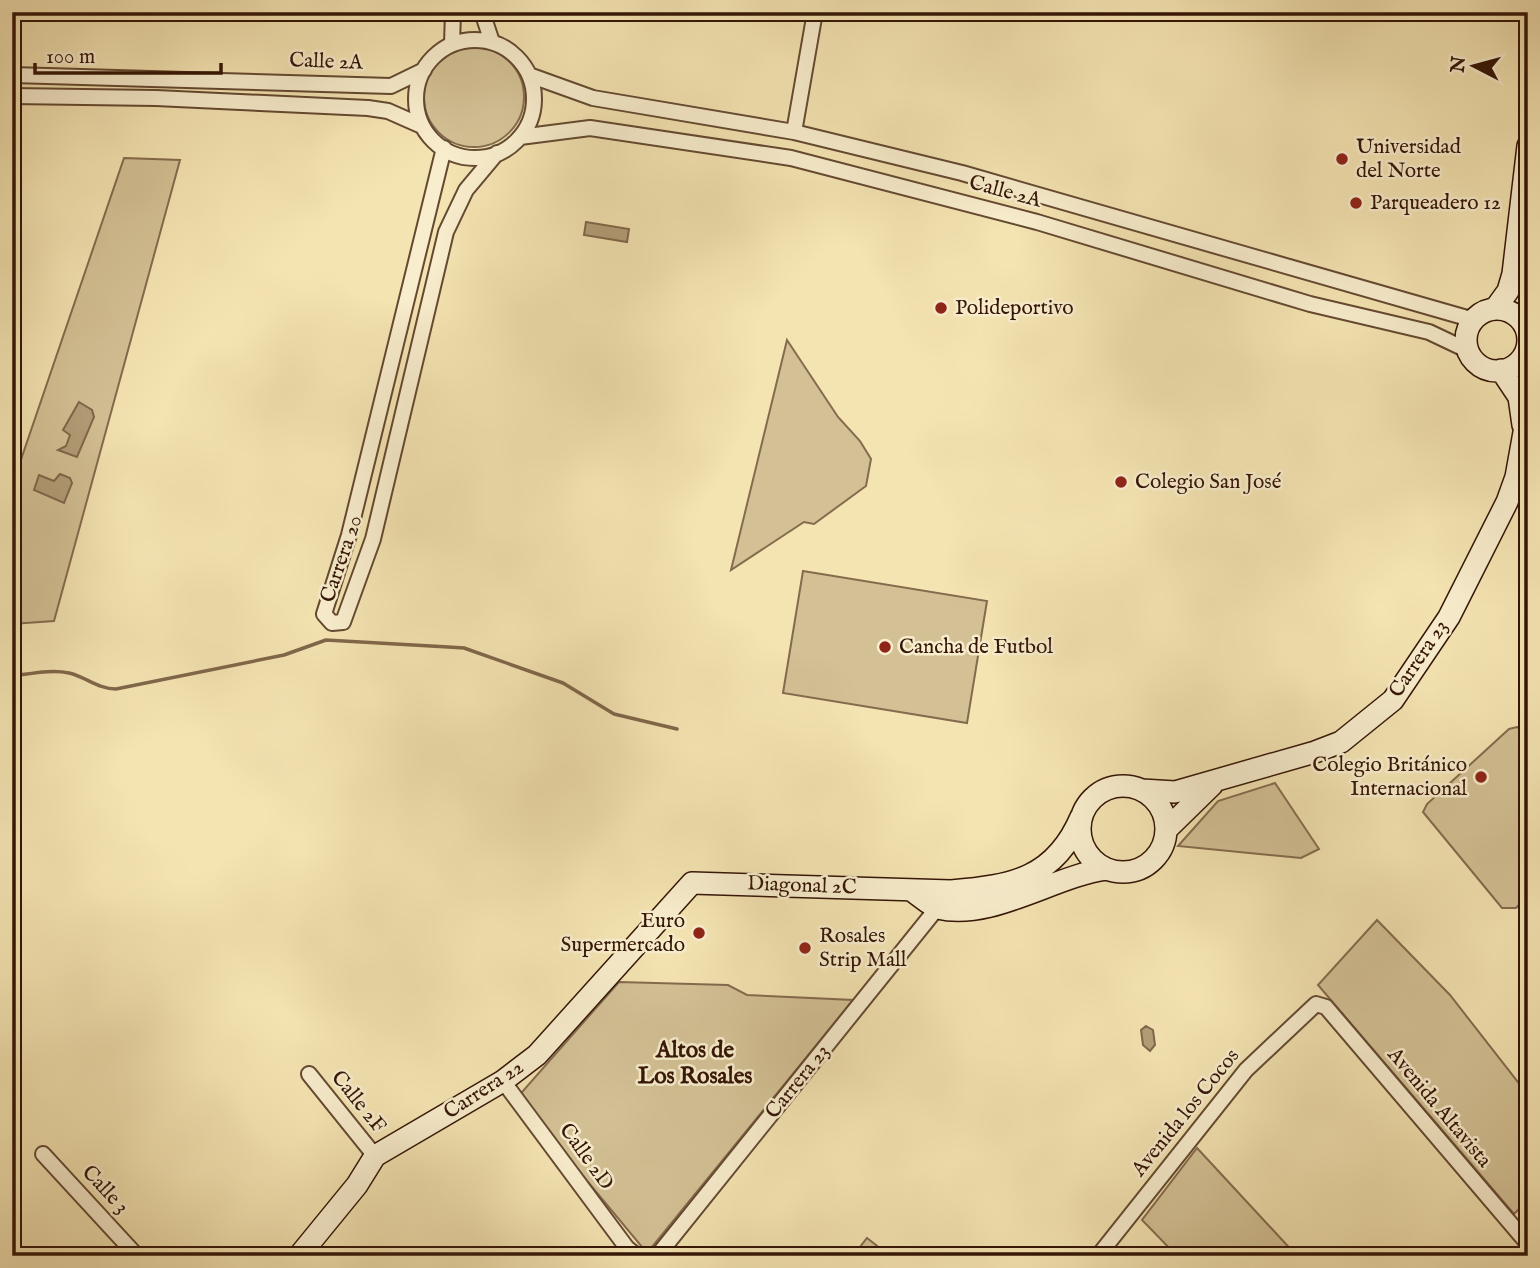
<svg xmlns="http://www.w3.org/2000/svg" width="1540" height="1268" font-family="'IM FELL English',serif">
<style>
.green{fill:#d3c195;stroke:#846b4e;stroke-width:2}
.water{fill:#b39e78;stroke:#80674a;stroke-width:2}
.lines{fill:none;stroke-linecap:round;stroke-linejoin:round}
.stream{stroke:#80674a;stroke-width:3.5}
.street-casing{stroke:#644931;stroke-width:18}
.secondary-casing{stroke:#341506;stroke-width:24}
.street{stroke:#f8edcd;stroke-width:14}
.secondary{stroke:#f8edcd;stroke-width:21}
.poi-dot{fill:#8f2418;stroke:#f8edcd;stroke-width:2.5}
.labels{text-anchor:middle;dominant-baseline:central;stroke-width:5;stroke-linejoin:round;paint-order:stroke}
.street-label{font-size:21px;fill:#341506;stroke:#f8edcd}
.poi-label{font-size:21px;fill:#341506;stroke:#f8edcd;text-anchor:start}
.neighbourhood-label{font-size:23px;font-weight:bold;fill:#341506;stroke:#f8edcd}
</style>
<rect width="100%" height="100%" fill="#f4e4b2"/>
<filter id="stains"><feTurbulence type="fractalNoise" baseFrequency=".00286" numOctaves="4"/><feColorMatrix values="0 0 0 0 .2 0 0 0 0 .09 0 0 0 0 .02 0 0 0 .5 -.17"/></filter>
<radialGradient id="worn" r=".72"><stop offset=".6" stop-color="#630" stop-opacity="0"/><stop offset="1" stop-color="#630" stop-opacity=".3"/></radialGradient>
<path class="green" d="M424 97a50 50 0 1 1 100 0a50 50 0 1 1-100 0Z
M124,158L180,160L54,621L12,624V486Z
M787,340L838,417L860,441L871,459L866,486L814,524L804,522L731,570Z
M803,571L987,601L967,723L783,693Z
M1517,727L1528,733V895L1516,908H1502L1423,812L1427,804L1509,729Z
M1275,783L1319,849L1301,858L1178,846L1218,801Z
M1377,920L1450,995L1528,1095V1200L1514,1214L1318,985Z
M619,982L728,985L747,995L853,1000L652,1247H642L523,1104L522,1092Z
M1197,1148L1297,1256H1177L1142,1220Z
M867,1238L890,1256H853Z"/>
<path class="water" d="M586,222L629,229L627,242L584,235Z
M79,402L92,410L94,417L77,457L58,450L66,446L70,435L63,430Z
M60,474L70,478L72,483L64,503L34,490L39,475L54,481Z
M1146,1026L1153,1030L1155,1045L1150,1051L1143,1045L1141,1030Z"/>
<g class="lines">
<path class="stream" d="M12,676C30,674 51,669 69,673C86,677 98,689 116,689L284,655L326,640L448,647L464,648L563,683L614,714L677,729"/>
<g class="street-casing">
<path id="street" d="M482,12L492,42
M416 99a59 59 0 1 1 118 0a59 59 0 1 1-118 0Z
M452,44L453,12
M12,75L391,86L424,70
M529,75L593,98L794,132L962,173L1474,320
M12,96L156,98L368,108L388,111L422,126
M794,132L815,12
M520,137L590,128L791,158L1037,222L1310,304L1429,332L1469,351
M444,148L349,535L324,614L332,623L343,622L373,539L446,232L466,190L497,153
M309,1074L375,1156
M503,1081L627,1248L637,1256
M43,1154L137,1256
M658,1255L942,902
M1098,1256L1246,1070L1316,1004L1326,1007L1528,1244"/>
</g>
<g class="secondary-casing">
<path id="secondary" d="M1495,309L1508,291L1513,274L1528,146
M1466 340a31 31 0 1 1 62 0a31 31 0 1 1-62 0Z
M1501,370L1519,397L1523,425
M1080 829a43 43 0 1 1 86 0a43 43 0 1 1-86 0Z
M1142,790L1175,792L1315,752L1341,742L1393,700L1449,617L1507,502L1516,477L1528,410
M1166,830L1212,785
M911,890C919,895 929,905 938,908C991,921 1054,876 1106,869
M299,1256L357,1185L375,1156L503,1081L537,1055L692,883L951,891C1013,886 1055,878 1081,817"/>
</g>
<use href="#street" class="street"/>
<use href="#secondary" class="secondary"/>
</g>
<g class="poi-dot">
<circle cx="1342" cy="159" r="7"/>
<circle cx="1356" cy="203" r="7"/>
<circle cx="941" cy="308" r="7"/>
<circle cx="1121" cy="482" r="7"/>
<circle cx="885" cy="647" r="7"/>
<circle cx="1481" cy="777" r="7"/>
<circle cx="699" cy="933" r="7"/>
<circle cx="805" cy="948" r="7"/>
</g>
<g class="labels">
<g class="street-label">
<text transform="translate(326 62) rotate(2)">Calle 2A</text>
<text transform="translate(1005 192) rotate(15)">Calle 2A</text>
<text transform="translate(342 559) rotate(-71)">Carrera 20</text>
<text transform="translate(1419 659) rotate(-56)">Carrera 23</text>
<text transform="translate(802 886) rotate(2)">Diagonal 2C</text>
<text transform="translate(798 1082) rotate(-51)">Carrera 23</text>
<text transform="translate(484 1090) rotate(-33)">Carrera 22</text>
<text transform="translate(358 1102) rotate(51)">Calle 2F</text>
<text transform="translate(1439 1108) rotate(50)">Avenida Altavista</text>
<text transform="translate(1186 1113) rotate(-51)">Avenida los Cocos</text>
<text transform="translate(586 1157) rotate(54)">Calle 2D</text>
<text transform="translate(105 1190) rotate(47)">Calle 3</text>
</g>
<g class="poi-label">
<text x="1356" y="147">Universidad<tspan x="1356" dy="24">del Norte</tspan></text>
<text x="1370" y="203">Parqueadero 12</text>
<text x="955" y="308">Polideportivo</text>
<text x="1135" y="482">Colegio San José</text>
<text x="899" y="647">Cancha de Futbol</text>
<text x="1467" y="765" text-anchor="end">Colegio Británico<tspan x="1467" dy="24">Internacional</tspan></text>
<text x="685" y="921" text-anchor="end">Euro<tspan x="685" dy="24">Supermercado</tspan></text>
<text x="819" y="936">Rosales<tspan x="819" dy="24">Strip Mall</tspan></text>
</g>
<g class="neighbourhood-label">
<text x="695" y="1050">Altos de<tspan x="695" dy="26">Los Rosales</tspan></text>
</g>
</g>
<rect width="1540" height="1268" fill="none" stroke="#f4e4b2" stroke-width="42"/>
<rect x="14" y="14" width="1512" height="1240" fill="none" stroke="#341506" stroke-width="3.5"/>
<rect x="21" y="21" width="1498" height="1226" fill="none" stroke="#341506" stroke-width="2"/>
<g transform="translate(1474 66) rotate(276)" stroke="#f8edcd" stroke-width="5" paint-order="stroke">
<path d="M0-5L12 26L0 18L-12 26Z" fill="#341506"/>
<text y="-10" font-size="19" font-weight="bold" text-anchor="middle" fill="#341506">N</text>
</g>
<path d="M35 63v10h186v-10" fill="none" stroke="#341506" stroke-width="3.5"/>
<text x="46" y="63" font-size="21" fill="#341506" stroke="#f8edcd" stroke-width="5" paint-order="stroke">100 m</text>
<rect width="100%" height="100%" filter="url(#stains)"/>
<rect width="100%" height="100%" fill="url(#worn)"/>
</svg>
